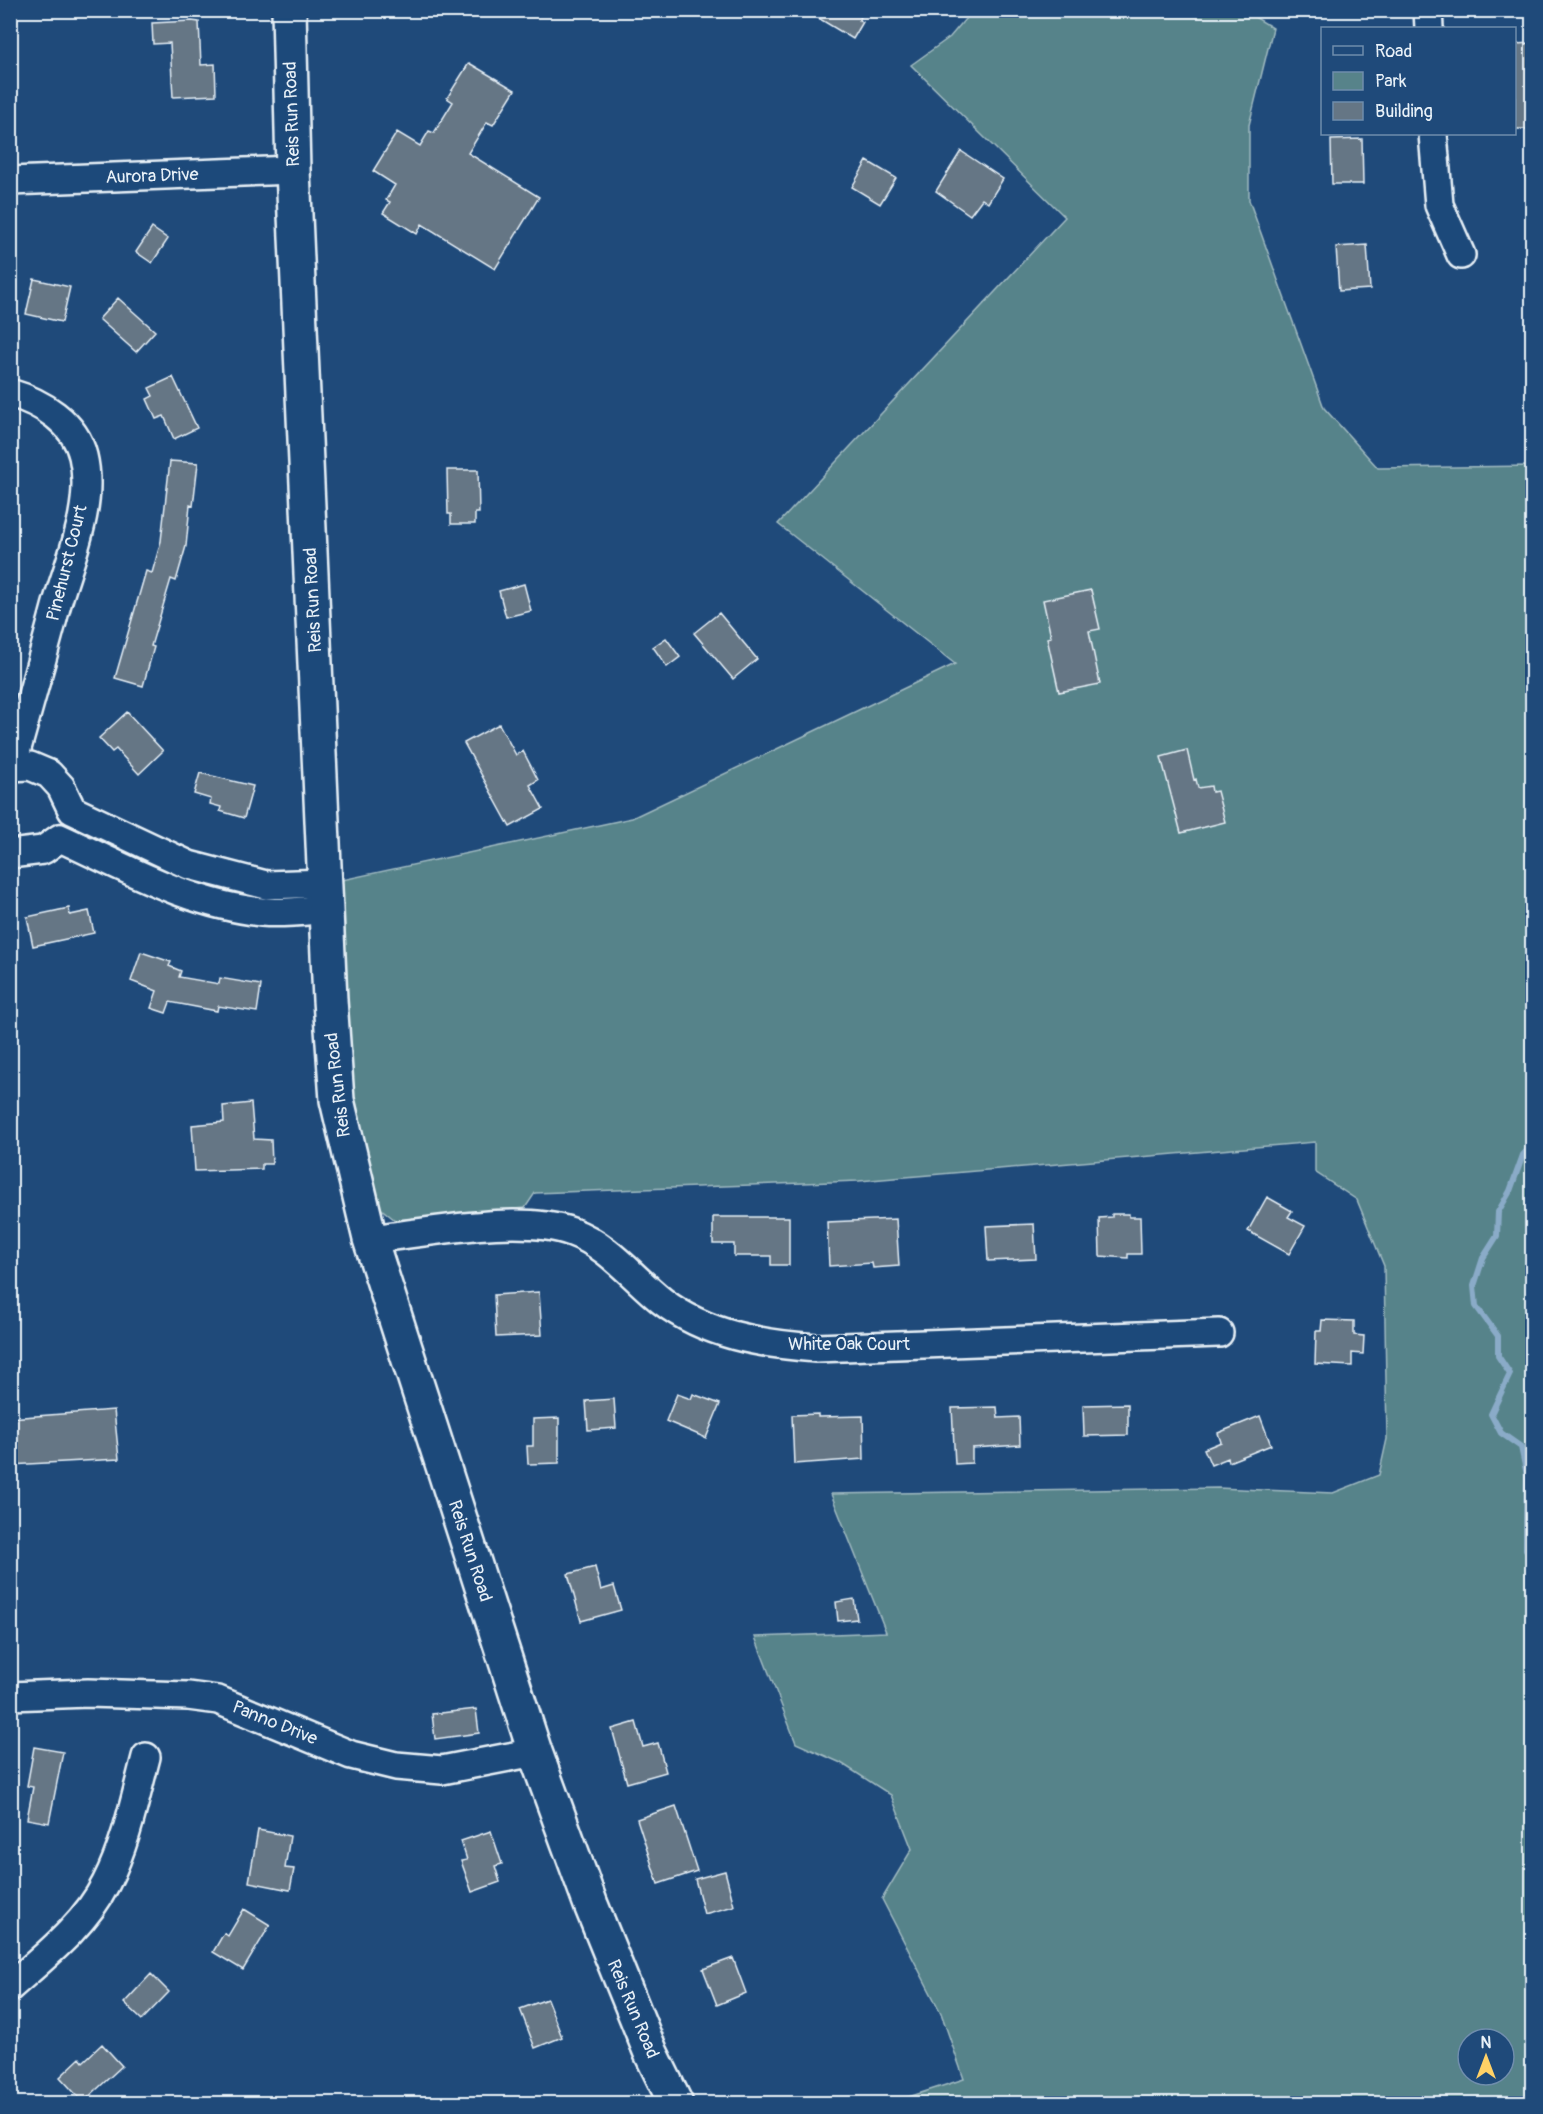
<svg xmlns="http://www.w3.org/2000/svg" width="1543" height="2114" font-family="Pangolin,sans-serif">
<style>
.green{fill:#57838a;stroke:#a0bac1;stroke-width:1.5;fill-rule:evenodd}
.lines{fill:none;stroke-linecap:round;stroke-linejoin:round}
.stream{stroke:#8aabc8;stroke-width:6}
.building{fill:#657685;stroke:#e8f1f8;stroke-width:1.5}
.minor-casing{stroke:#e8f1f8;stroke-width:32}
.major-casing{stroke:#e8f1f8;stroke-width:38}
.minor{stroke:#1f4a7a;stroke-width:27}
.major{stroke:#1f4a7a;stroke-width:33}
.labels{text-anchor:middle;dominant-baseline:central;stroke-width:4.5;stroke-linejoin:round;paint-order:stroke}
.street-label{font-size:18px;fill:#e8f1f8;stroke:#1f4a7a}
</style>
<rect width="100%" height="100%" fill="#1f4a7a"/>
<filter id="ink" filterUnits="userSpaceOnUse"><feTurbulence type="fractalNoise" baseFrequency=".0167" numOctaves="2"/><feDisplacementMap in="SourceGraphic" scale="12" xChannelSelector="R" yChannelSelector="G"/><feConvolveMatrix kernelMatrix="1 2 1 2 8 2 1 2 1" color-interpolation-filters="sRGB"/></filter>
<g filter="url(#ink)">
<path class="green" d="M972,11H1245L1273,28L1249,125V200L1324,408L1378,468L1532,466V2103H890L964,2079L941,2013L882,1899L912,1849L891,1795L841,1763L796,1743L755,1637L886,1632L831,1494L1218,1488L1333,1493L1379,1475L1387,1439L1384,1266L1357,1200L1315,1172V1142L859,1181L535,1193L525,1208L395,1220L373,1202L352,1088L342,880L632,818L955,664L778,524L1065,217L911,65L950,37ZM1468,2039H1504V2075H1468Z"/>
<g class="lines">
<path class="stream" d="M1532,1145L1523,1155L1510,1191L1498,1212L1497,1236L1483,1258L1474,1286L1476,1306L1498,1336V1356L1510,1374L1491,1414L1501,1433L1521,1447L1527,1475L1526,1549L1532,1558"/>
</g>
<path class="building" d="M805,10H865L859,20L863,22L853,39Z
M192,21L199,22L201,65L215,64L216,95L173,97L170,43L153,44L152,23Z
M1533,43V129H1515V44Z
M469,63L515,90L493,125L487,122L468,153L539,197L495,269L422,224L417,234L383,213L390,202L386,200L395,185L373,171L397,132L420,146L429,131L434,133L453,102L447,98Z
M1362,139L1363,184H1332L1331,140Z
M961,151L1003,179L988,203L982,199L970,215L936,191Z
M867,161L896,178L880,204L852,187Z
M152,228L168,239L152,263L136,252Z
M1367,245L1370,289L1339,291L1336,247Z
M34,279L70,287L62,322L26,314Z
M118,298L155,331L136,352L99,319Z
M173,377L197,428L174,439L164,416L156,419L147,399L153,396L149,388Z
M170,461L198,463L193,506L190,505L186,546L176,581L171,579L151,646L154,647L143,686L115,678L146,571L152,573L161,541Z
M447,470H478L479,513H475V524H451V514H448Z
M524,584L531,611L506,617L499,591Z
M1091,590L1100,629L1089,631L1100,684L1059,692L1047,638L1051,637L1043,600Z
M719,613L757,659L733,679L694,633Z
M666,638L680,657L667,667L653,647Z
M127,712L163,751L139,774L116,749L112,752L99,738Z
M499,724L516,755L523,751L538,780L530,785L543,809L510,827L464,743Z
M1187,750L1194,780L1196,779L1198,788L1211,786L1212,792L1217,791L1225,822L1181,833L1161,757Z
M200,773L253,786L244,818L220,811L221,807L210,804L211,799L194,794Z
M69,908L70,915L89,911L94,933L33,946L27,917Z
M141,952L171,962L169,966L181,971L179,977L219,984L220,978L261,985L257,1012L218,1006L217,1011L170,1002L166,1013L151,1008L157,991L131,981Z
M251,1103L254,1139L271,1140L272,1164H262V1169L195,1171L192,1125L224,1122L223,1106Z
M1267,1197L1292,1211L1288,1217L1305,1226L1289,1254L1248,1231Z
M1112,1214H1129V1217H1140L1141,1254H1128V1258L1100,1256L1099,1218L1112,1217Z
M713,1217H789V1265H771V1256H734V1244H713Z
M896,1219L899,1266L873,1268L872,1263L829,1266L827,1222Z
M1034,1224L1036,1259L988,1261L986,1226Z
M539,1292L542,1335L496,1337L494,1295Z
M1322,1320L1354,1321V1335L1364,1336L1363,1354L1352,1353V1366L1315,1364L1316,1331H1321Z
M677,1394L691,1399L693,1394L720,1404L706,1438L666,1421Z
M614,1399L616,1428L588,1430L586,1401Z
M1128,1404V1435L1084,1436L1083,1405Z
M997,1407L998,1418L1019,1417L1020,1445L972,1448V1463L955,1464L952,1408Z
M114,1410L119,1459L10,1465V1418Z
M818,1414V1417L863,1416L864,1459L794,1464L792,1415Z
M1260,1416L1271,1445L1229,1462L1228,1458L1211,1465L1204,1449L1221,1442L1218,1433Z
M559,1418V1463L528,1464L527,1446H533V1419Z
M595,1567L601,1590L614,1586L621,1610L581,1621L568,1574Z
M854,1599L857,1619L838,1621L836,1602Z
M476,1709L479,1733L435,1739L432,1714Z
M636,1722L643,1747L658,1743L666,1772L627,1783L612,1729Z
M34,1747L63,1752L49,1823L27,1819L33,1787L27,1786Z
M676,1806L697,1871L658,1884L637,1819Z
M258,1830L290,1836L285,1868L294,1869L290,1890L249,1882Z
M491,1831L502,1864L495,1866L500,1882L472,1892L461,1861L467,1860L461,1841Z
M725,1871L734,1906L704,1914L695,1879Z
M244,1909L270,1925L243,1970L213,1952L224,1933L228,1936Z
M733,1958L746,1993L717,2005L703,1969Z
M151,1974L169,1992L142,2020L124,2003Z
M547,1999L562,2037L535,2048L520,2009Z
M102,2044L122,2066L83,2102L60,2077L80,2058L83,2062Z"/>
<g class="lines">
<g class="minor-casing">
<path id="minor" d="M1428,10L1429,28
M1433,134L1439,205L1461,255
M10,181L293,170
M10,393C41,402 75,422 83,456C95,505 69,561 56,607C42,660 27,713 12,766
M10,767L30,766L49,774L61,787L72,810L189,865L266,885L326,883
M10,854L43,850L60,838C124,867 190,905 262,912C283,914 305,911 326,909
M370,1239C426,1233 520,1213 572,1232C608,1245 633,1278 662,1301C706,1335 762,1344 816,1348L1219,1333
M10,1696L88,1693L188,1696L218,1700L351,1755L396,1766L442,1770L535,1752
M10,1987C45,1956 85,1925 106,1883C126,1844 135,1799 146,1757"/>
</g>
<g class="major-casing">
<path id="major" d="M289,10L293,170L330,1000L337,1100L370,1239L535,1752L591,1905L651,2053L676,2104"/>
</g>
<use href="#minor" class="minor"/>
<use href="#major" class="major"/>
</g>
</g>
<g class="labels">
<g class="street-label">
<text transform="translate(292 114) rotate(-92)">Reis Run Road</text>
<text transform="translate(152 176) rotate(-2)">Aurora Drive</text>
<text transform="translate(67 563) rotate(-76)">Pinehurst Court</text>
<text transform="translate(313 600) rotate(-93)">Reis Run Road</text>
<text transform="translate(338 1085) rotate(-97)">Reis Run Road</text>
<text x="849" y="1344">White Oak Court</text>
<text transform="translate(470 1551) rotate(72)">Reis Run Road</text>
<text transform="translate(275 1723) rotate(22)">Panno Drive</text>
<text transform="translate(633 2009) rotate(67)">Reis Run Road</text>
</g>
</g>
<rect width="1543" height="2114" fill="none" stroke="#1f4a7a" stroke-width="36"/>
<rect x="18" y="18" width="1507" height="2078" fill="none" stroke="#e8f1f8" stroke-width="2" filter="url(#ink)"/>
<rect x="1321" y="27" width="195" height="108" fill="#1f4a7a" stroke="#6f8dac" stroke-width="1.5"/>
<rect x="1333" y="46" width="30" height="9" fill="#1f4a7a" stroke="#6f8dac" stroke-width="1.5"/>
<text x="1375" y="57" font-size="18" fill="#e8f1f8">Road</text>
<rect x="1333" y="72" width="30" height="18" fill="#57838a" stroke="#6f8dac" stroke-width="1.5"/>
<text x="1375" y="87" font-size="18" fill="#e8f1f8">Park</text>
<rect x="1333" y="102" width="30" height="18" fill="#657685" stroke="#6f8dac" stroke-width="1.5"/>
<text x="1375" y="117" font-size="18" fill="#e8f1f8">Building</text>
<g transform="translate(1486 2057)"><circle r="28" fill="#1f4a7a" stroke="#6f8dac" stroke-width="1.5"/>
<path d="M0-4.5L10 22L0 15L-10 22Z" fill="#ffd166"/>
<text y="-9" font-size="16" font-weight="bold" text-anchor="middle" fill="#e8f1f8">N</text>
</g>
</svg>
